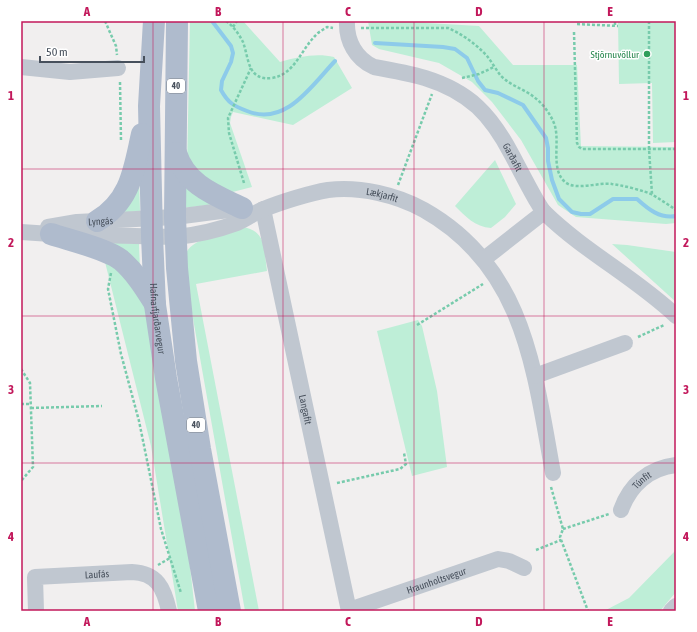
<svg xmlns="http://www.w3.org/2000/svg" width="697" height="632" font-family="'Asap Condensed',sans-serif">
<style>
.green{fill:#beeed7}
.lines{fill:none;stroke-linecap:round;stroke-linejoin:round}
.stream{stroke:#8dcbea;stroke-width:4}
.path{stroke:#77cbac;stroke-width:2.5;stroke-dasharray:3 2;stroke-linecap:butt}
.street{stroke:#c0c7d0;stroke-width:16}
.primary{stroke:#afbbcd;stroke-width:22}
.grid{fill:none;stroke:#c2185b;stroke-width:1;stroke-opacity:0.55}
.leisure-dot{fill:#2e9e5b;stroke:#fff;stroke-width:1.5}
.labels{text-anchor:middle;dominant-baseline:central;stroke-width:3;stroke-linejoin:round;paint-order:stroke}
.shield{fill:#fff;stroke:#7e848d;stroke-width:1}
.shield-label{font-size:9px;font-weight:bold;fill:#47505c}
.leisure-label{font-size:10px;fill:#27864d;stroke:#fff;text-anchor:end}
.street-label{font-size:10px;fill:#47505c;stroke:#fff}
.neatline{fill:none;stroke:#c2185b;stroke-width:1.5}
.grid-label{font-size:13px;text-anchor:middle;font-weight:bold;fill:#c2185b}
</style>
<rect width="100%" height="100%" fill="#f1efef"/>
<path class="green" d="M190,21H243L280,62C298,57 316,53 334,57L352,88L293,125L233,112L231,117L230,123L252,187L217,196L187,168Z
M368,21H392L479,26L513,65H577L581,146L676,147V223L666,224L576,217L558,205L521,140L492,102L472,82L439,63L379,49L372,45Z
M618,21H676V142L653,143L652,83L619,84Z
M495,160L516,204L505,217L491,228C475,227 465,216 455,206Z
M139,180L140,211L119,213Z
M185,181L216,204L184,208Z
M242,227C267,230 264,251 267,271L196,284L259,611H245L189,296C188,283 185,268 186,255C188,239 229,231 242,227Z
M107,242L139,244L140,269Z
M612,244L627,245L676,252V302Z
M104,258L111,261L142,298L147,316L185,522L195,611H178L151,446Z
M418,320L422,326L437,391L447,467L412,476L377,331Z
M676,550V592L660,611H604L629,598Z"/>
<g class="lines">
<path class="stream" d="M212,21L231,46L233,53L231,62L222,81L221,90C228,103 234,106 247,111C286,127 312,85 335,61
M375,43L443,47L455,49L467,58L478,81L485,90L498,93L523,105L546,138L548,148V161L552,180L559,199L572,212L581,214H590L613,199H637C648,209 660,219 676,216"/>
<path class="path" d="M105,21L116,46L117,55
M226,21C233,26 239,34 243,42C249,58 247,81 272,78C294,75 301,50 315,36C318,32 323,30 327,27L333,28
M649,21V149L652,194
M577,24L618,26
M615,25V21
M233,27L237,21
M361,28H448C462,34 476,44 487,56C492,62 496,70 501,76C511,86 524,89 534,97C542,103 549,112 553,121C562,138 549,168 565,182C576,191 598,182 612,184C621,185 646,191 653,195C661,200 669,205 676,210
M574,32L577,143L579,147L582,149H676
M462,78L479,74L494,67
M120,82L121,141
M244,183L229,133L228,118L251,68
M398,185L432,94
M111,273L108,289L121,354L139,421L161,529L181,593
M417,325L483,284
M638,337L664,325
M21,369L30,383L33,467L21,481
M21,404H31
M31,408L102,406
M337,483L400,469L406,464L404,453
M551,487L563,529L560,537L588,611
M563,529L609,514
M536,550L561,540
M158,565L170,558"/>
<g class="street">
<path id="s1" d="M347,21C346,41 356,59 374,67C391,70 408,73 425,78C470,92 491,115 512,155C520,170 527,184 535,198C538,203 541,209 545,213C585,252 636,278 676,316"/>
<path d="M21,67L70,72L118,68"/>
<path id="s2" d="M263,209L349,611"/>
<path id="s3" d="M48,227L77,222L175,217L244,208"/>
<path id="s4" d="M21,232L51,234L176,237C196,235 218,230 237,223C247,219 255,212 264,209C281,202 310,193 328,190C360,186 397,195 424,210C525,267 534,370 553,473"/>
<path d="M484,259L544,212"/>
<path d="M535,376L625,343"/>
<path id="s5" d="M621,510C630,485 649,468 676,465"/>
<path id="s6" d="M349,610L498,559L509,561L524,568"/>
<path id="s7" d="M36,611L35,577L132,572C157,573 164,588 169,611"/>
<path d="M671,611L676,606"/>
</g>
<g class="primary">
<path id="s8" d="M154,21L149,106L152,236L155,305L166,378L209,611"/>
<path d="M177,21L175,217L177,268L186,361L200,449L230,611"/>
<path d="M176,153C186,185 215,195 242,208"/>
<path d="M97,221C131,201 134,169 142,134"/>
<path d="M51,234C69,240 107,249 121,260C135,272 145,288 155,304"/>
</g>
</g>
<path class="grid" d="M153,21V611M283,21V611M414,21V611M544,21V611M21,169H676M21,316H676M21,463H676"/>
<circle class="leisure-dot" cx="647" cy="54" r="4"/>
<g class="labels">
<g class="shield">
<rect x="167" y="79" width="18" height="14" rx="3"/>
<rect x="187" y="418" width="18" height="14" rx="3"/>
</g>
<g class="shield-label">
<text x="176" y="86">40</text>
<text x="196" y="425">40</text>
</g>
<g class="leisure-label">
<text x="639" y="54">Stjörnuvöllur</text>
</g>
<g class="street-label">
<text stroke="none"><textPath href="#s1" startOffset="231">Garðafit</textPath></text>
<text stroke="none"><textPath href="#s4" startOffset="370">Lækjarfit</textPath></text>
<text stroke="none"><textPath href="#s3" startOffset="53">Lyngás</textPath></text>
<text stroke="none"><textPath href="#s8" startOffset="298">Hafnarfjarðarvegur</textPath></text>
<text stroke="none"><textPath href="#s2" startOffset="205">Langafit</textPath></text>
<text stroke="none"><textPath href="#s5" startOffset="37">Túnfit</textPath></text>
<text stroke="none"><textPath href="#s7" startOffset="96">Laufás</textPath></text>
<text stroke="none"><textPath href="#s6" startOffset="92">Hraunholtsvegur</textPath></text>
</g>
</g>
<rect width="697" height="632" fill="none" stroke="#ffffff" stroke-width="44"/>
<path d="M40 56v6h104v-6" fill="none" stroke="#47505c" stroke-width="2"/>
<text x="46" y="56" font-size="12" fill="#47505c" stroke="#ffffff" stroke-width="3" paint-order="stroke">50 m</text>
<rect x="22" y="22" width="653" height="588" class="neatline"/>
<g class="grid-label">
<text x="87" y="16">A</text>
<text x="218" y="16">B</text>
<text x="348" y="16">C</text>
<text x="479" y="16">D</text>
<text x="610" y="16">E</text>
<text x="11" y="100">1</text>
<text x="686" y="100">1</text>
<text x="11" y="247">2</text>
<text x="686" y="247">2</text>
<text x="11" y="394">3</text>
<text x="686" y="394">3</text>
<text x="11" y="541">4</text>
<text x="686" y="541">4</text>
<text x="87" y="626">A</text>
<text x="218" y="626">B</text>
<text x="348" y="626">C</text>
<text x="479" y="626">D</text>
<text x="610" y="626">E</text>
</g>
</svg>
